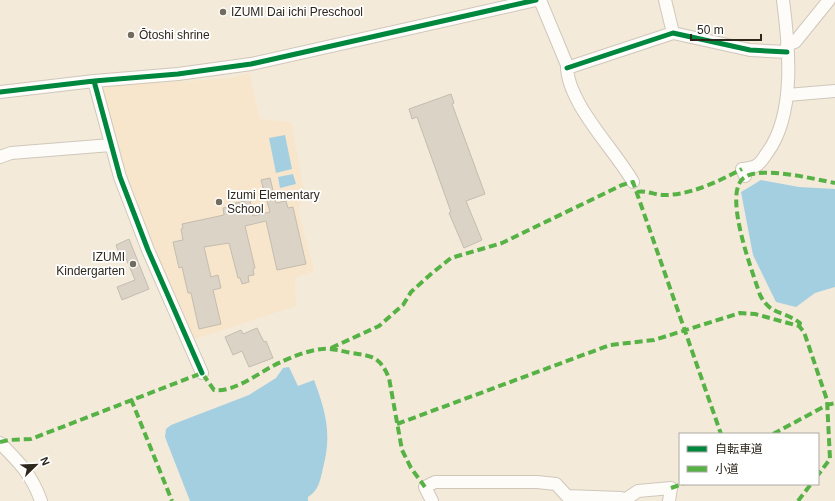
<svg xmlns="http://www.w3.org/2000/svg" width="835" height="501" font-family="Arial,'Noto Sans JP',sans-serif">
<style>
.built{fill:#f7e6cc}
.water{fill:#a4cfe1}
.building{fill:#dbd3c6;stroke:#c4bcb0}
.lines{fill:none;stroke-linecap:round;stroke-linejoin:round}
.minor-casing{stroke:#cfc7ba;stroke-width:14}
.minor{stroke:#fdfcf9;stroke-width:12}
.quiet{stroke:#56b245;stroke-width:4;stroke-dasharray:8 4;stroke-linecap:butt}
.cycleway-casing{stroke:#fff;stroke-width:8}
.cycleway{stroke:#00873e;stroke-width:5}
.poi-dot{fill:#736b5e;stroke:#fff;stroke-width:1.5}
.labels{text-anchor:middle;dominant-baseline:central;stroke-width:3.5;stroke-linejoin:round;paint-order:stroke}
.poi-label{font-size:12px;fill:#2d271c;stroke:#fff;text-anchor:start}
</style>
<rect width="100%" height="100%" fill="#f4eada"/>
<path class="built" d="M249,73L260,119L291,122L305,195L298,209L314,271L295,278L296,306L193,340L162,276L123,167L102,90L103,85L175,82L231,78Z"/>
<path class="water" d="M285,135L292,169L276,173L269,138Z
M293,174L296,184L280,188L278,177Z
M761,180L799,187L835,189V287L815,293L796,307L776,302L753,255L741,192Z
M289,367L298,386L314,380C326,412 332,434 323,468C320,481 319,490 308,497V501H190L165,437L166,429L171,425L249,395L276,378L283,368Z"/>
<path class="building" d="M451,94L454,103L452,104L485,194L466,201L482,240L464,248L449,213L451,212L417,117L412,119L409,109Z
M270,178L276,203L286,201L288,208L293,207L306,264L277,270L266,221L245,226L255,268L253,269L254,275L248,276L249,282L242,284L240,278H238L229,243L204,247L211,277L218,275L221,288L213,290L221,324L199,329L191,293H188L182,267L179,268L173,242L183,240L181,229L183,228L182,224L224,215L223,208L231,206V204L250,200L253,216L270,212L261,180Z
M129,239L149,289L122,300L117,287L135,280L123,251L119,253L116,245Z
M257,328L264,342L266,341L273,358L249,367L242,351L233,355L225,337L241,330L243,334Z"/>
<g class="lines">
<g class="minor-casing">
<path id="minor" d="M540,0L567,65C566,102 616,151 633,182
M665,0L673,33
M787,45L795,42L829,0
M567,68L673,33L750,50L787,52
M94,81L120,177L148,250L202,373
M0,92L94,81L178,74L251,64L536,0
M787,95L835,91
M0,157L11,153L111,145
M745,176L742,169C747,168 754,168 757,165C761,163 764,157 767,153C796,114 789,46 783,0
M0,443C19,462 32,475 41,501
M432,501L425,487L435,482H537L556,484L567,496L621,498L624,501
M623,501L638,491L671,488L669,501"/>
</g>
<use href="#minor" class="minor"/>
<path class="quiet" d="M637,192C647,190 657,196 667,195C693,194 719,181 742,169
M799,326L800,323C783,310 771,316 760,295C753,273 721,191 745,177C762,166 814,179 835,183
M331,348L379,326L403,305L411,292L431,274L451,258L502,243L622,185L633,182L721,434
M131,399L172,501
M397,424L610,345L654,340L740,313L755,314L799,326L804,332L827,400L830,459L818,475
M773,434L827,405L835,403
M0,442L9,440L31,439L202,373L214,390C235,393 262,370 281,362C292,357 309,350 322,349C332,348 341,351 352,353C373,356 380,357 389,378L402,450L411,468L425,487
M671,488L683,484
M798,501L811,484"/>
<g class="cycleway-casing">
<path id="cycleway" d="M567,68L673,33L750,50L787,52
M94,81L120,177L148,250L202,373
M0,92L94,81L178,74L251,64L536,0"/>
</g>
<use href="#cycleway" class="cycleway"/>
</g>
<g class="poi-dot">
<circle cx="223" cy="12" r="4"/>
<circle cx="131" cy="35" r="4"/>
<circle cx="219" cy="202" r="4"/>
<circle cx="133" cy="264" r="4"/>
</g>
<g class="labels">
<g class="poi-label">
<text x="231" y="12">IZUMI Dai ichi Preschool</text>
<text x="139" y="35">Ōtoshi shrine</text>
<text x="227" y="195">Izumi Elementary<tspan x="227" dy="14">School</tspan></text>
<text x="125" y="257" text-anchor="end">IZUMI<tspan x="125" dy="14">Kindergarten</tspan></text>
</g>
</g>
<rect x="679" y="433" width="140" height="52" fill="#ffffff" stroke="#aba9a4"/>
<rect x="687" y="446" width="20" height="6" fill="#00873e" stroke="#aba9a4"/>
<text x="715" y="453" font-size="12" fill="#2d271c">自転車道</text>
<rect x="687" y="466" width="20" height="6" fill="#56b245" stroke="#aba9a4"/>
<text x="715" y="473" font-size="12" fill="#2d271c">小道</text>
<g transform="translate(36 465) rotate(67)" stroke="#ffffff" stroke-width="3" paint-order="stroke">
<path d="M0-3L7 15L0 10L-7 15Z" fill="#2d271c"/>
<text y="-6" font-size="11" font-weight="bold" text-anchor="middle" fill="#2d271c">N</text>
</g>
<path d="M691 34v6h70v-6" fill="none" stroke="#2d271c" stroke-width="2"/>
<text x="697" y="34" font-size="12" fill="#2d271c" stroke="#ffffff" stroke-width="3" paint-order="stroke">50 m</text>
</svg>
